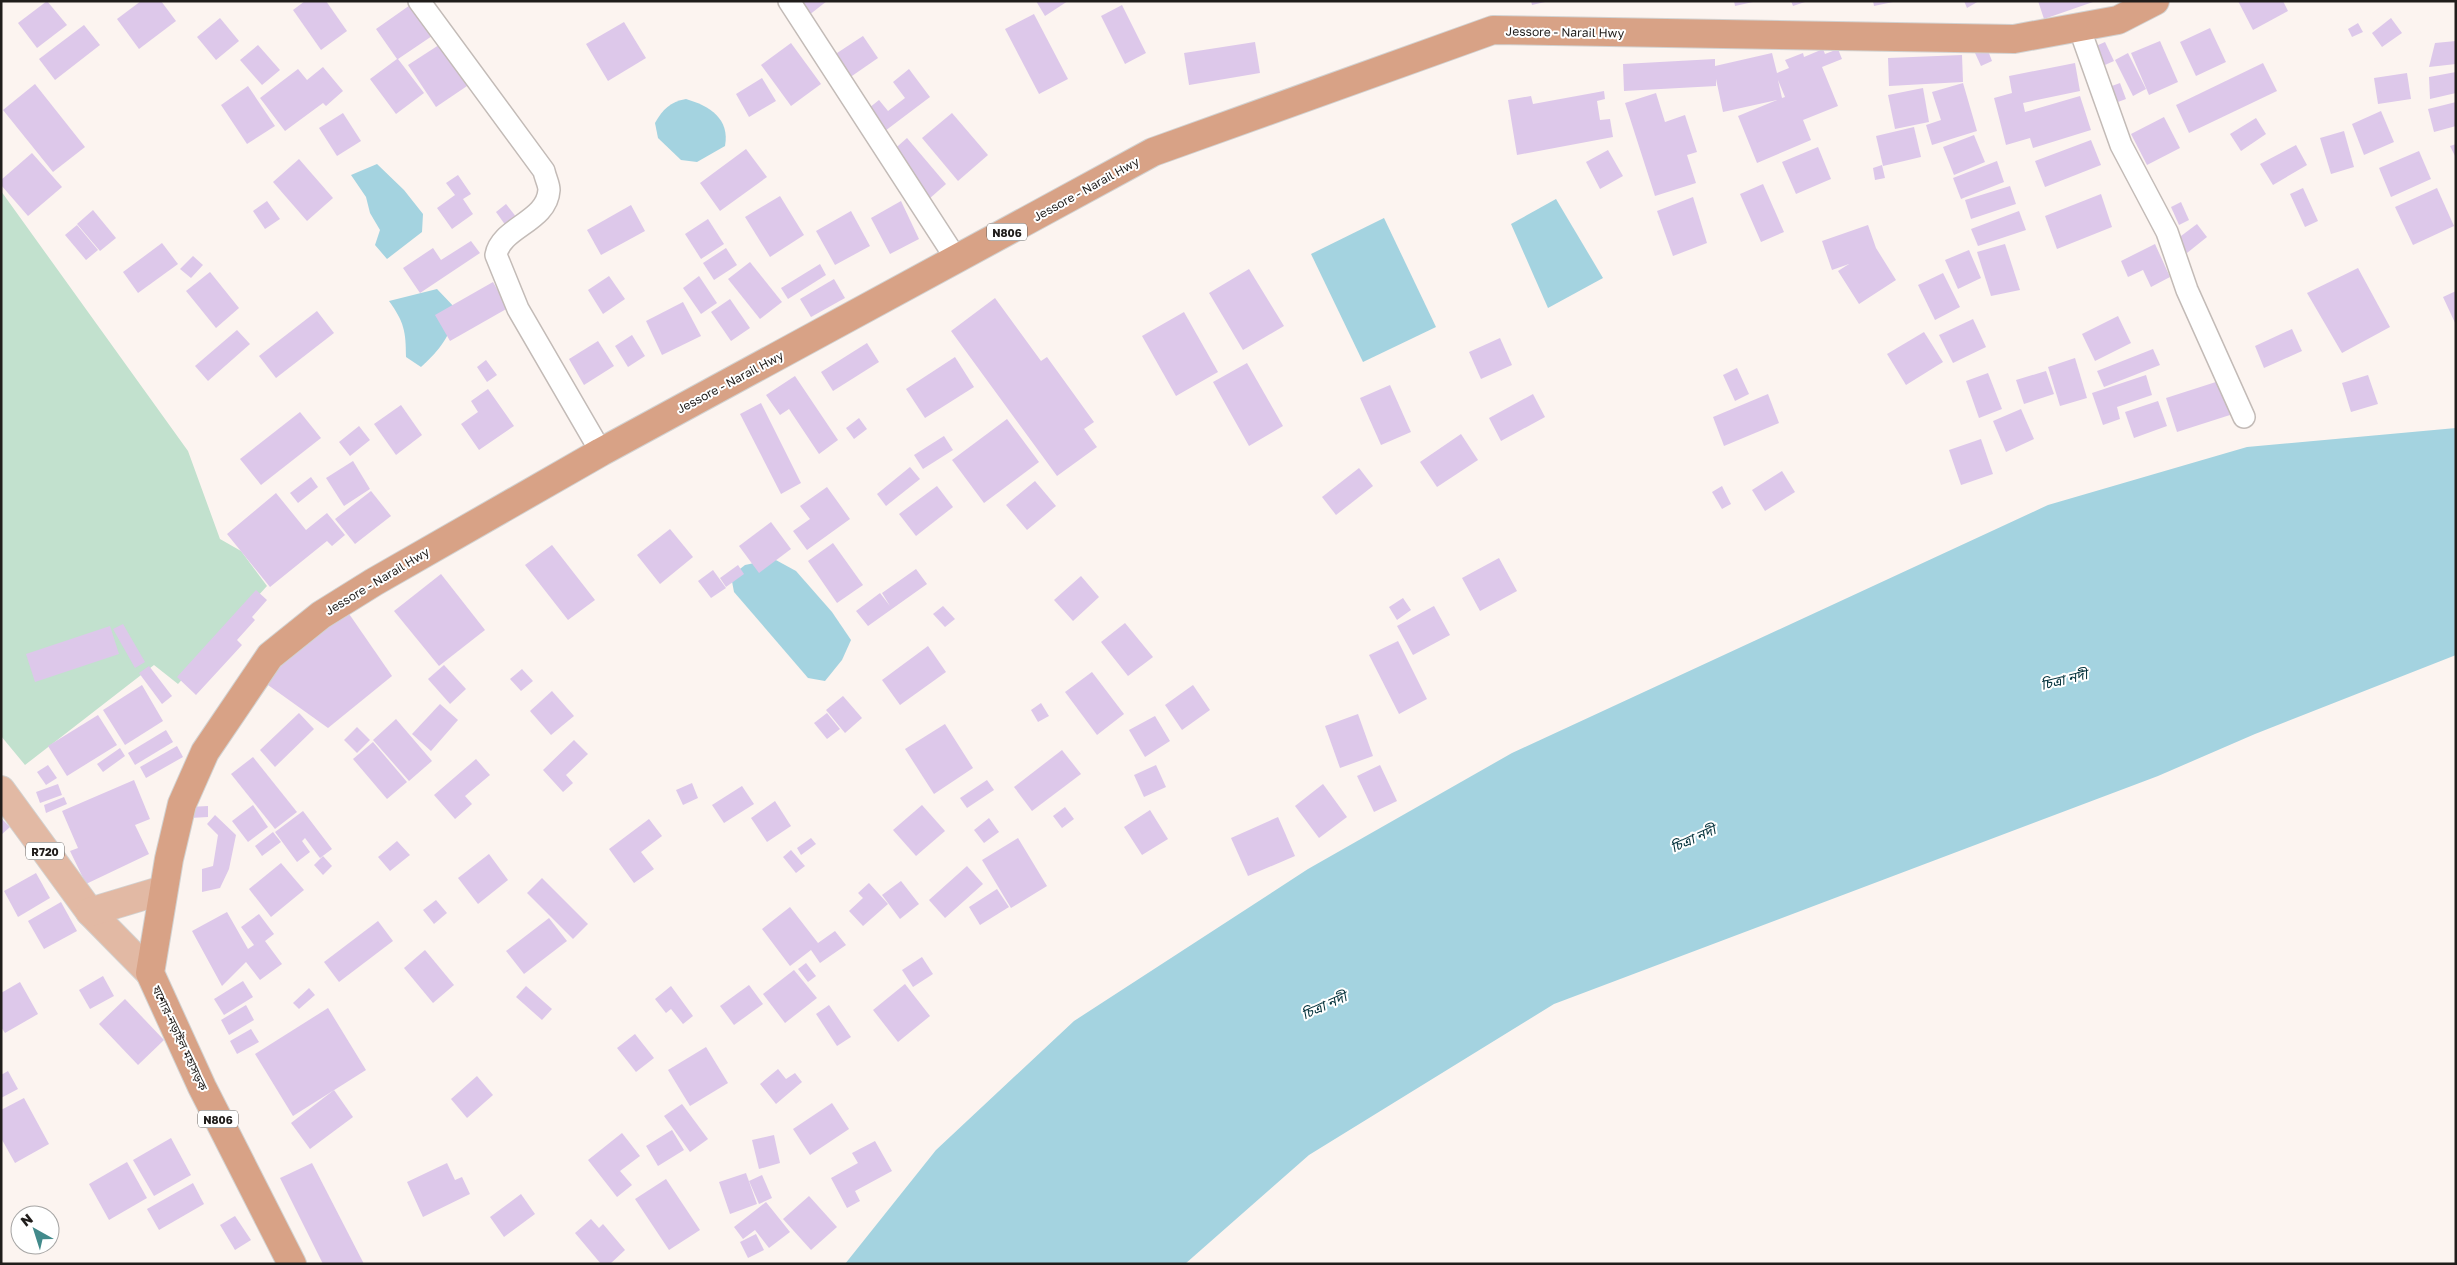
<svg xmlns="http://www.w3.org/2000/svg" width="2457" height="1265" viewBox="0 0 2457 1265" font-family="'Golos Text','Noto Sans Bengali',sans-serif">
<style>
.green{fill:#c2e1ce}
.water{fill:#a4d3e0}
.building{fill:#ddc8ea;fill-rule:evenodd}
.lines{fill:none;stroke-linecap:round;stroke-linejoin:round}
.minor-casing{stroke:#c3bbb7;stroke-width:24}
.primary-casing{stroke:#d2d2d1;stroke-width:30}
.trunk-casing{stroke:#d2d2d1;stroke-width:30}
.minor{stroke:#fff;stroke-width:21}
.primary{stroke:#e2b9a4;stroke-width:28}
.trunk{stroke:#d8a286;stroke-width:28}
.labels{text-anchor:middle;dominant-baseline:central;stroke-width:4;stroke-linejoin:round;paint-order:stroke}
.shield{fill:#fff;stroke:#63615f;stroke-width:1}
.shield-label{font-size:11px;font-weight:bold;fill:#201d1b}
.street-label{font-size:12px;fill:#201d1b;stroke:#fff}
.water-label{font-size:14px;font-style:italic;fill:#03313b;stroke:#fff}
</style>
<rect width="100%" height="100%" fill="#fcf4f0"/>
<!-- green -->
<polygon class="green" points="1,191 188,451 220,539 241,551 267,586 178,684 154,665 25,765 1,736"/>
<!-- water -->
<g class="water">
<path d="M 686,99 C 710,106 730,119 725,146 L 697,162 L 681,160 L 658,138 L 655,123 C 663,109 670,102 686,99 Z"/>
<polygon points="377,164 404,190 423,214 422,232 387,259 375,245 380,230 370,213 366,197 351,175"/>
<polygon points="1556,199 1603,278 1548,308 1511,224"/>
<polygon points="1384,218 1436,327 1363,362 1311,254"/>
<path d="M 437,289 L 457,310 C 450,336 441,349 421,367 L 406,357 C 406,331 404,322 389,301 Z"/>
<polygon points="2456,428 2456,655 2255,734 2158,776 1554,1004 1309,1155 1185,1264 845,1264 936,1150 1074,1021 1308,869 1512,753 2048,505 2247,447"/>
<polygon points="774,559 796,571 832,612 851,640 842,660 825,681 808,678 734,592 731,576 745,565"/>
</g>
<!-- building -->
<g class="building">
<polygon points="47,1 67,25 37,48 18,23"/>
<polygon points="141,1 161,1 176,21 139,49 117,19"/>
<polygon points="305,1 326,1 347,31 321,50 293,10"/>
<polygon points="790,1 827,1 804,19"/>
<polygon points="1036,1 1068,1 1045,16"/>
<polygon points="1531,1 1545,1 1545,2 1532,5"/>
<polygon points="1734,1 1753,1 1753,2 1735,6"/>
<polygon points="1791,1 1805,1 1805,2 1793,6"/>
<polygon points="1873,1 1892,1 1893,2 1874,6"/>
<polygon points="1964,1 1979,1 1967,8"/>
<polygon points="2038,1 2093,1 2093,2 2044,19"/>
<polygon points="2238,1 2283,1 2288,11 2253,30"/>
<polygon points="413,3 435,34 398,59 424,93 396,114 370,79 397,59 376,29"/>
<polygon points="1122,5 1146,53 1125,64 1101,16"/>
<polygon points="1034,14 1068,79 1039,94 1005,29"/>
<polygon points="220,18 239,41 216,60 197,37"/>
<polygon points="2391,18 2402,33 2382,47 2372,33"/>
<polygon points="624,22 646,58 608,81 586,44"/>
<polygon points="2358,23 2363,32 2352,37 2348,29"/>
<polygon points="84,25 100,45 55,80 39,59"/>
<polygon points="2210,28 2226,62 2196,76 2180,42"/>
<polygon points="863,36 878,58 849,78 834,55"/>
<polygon points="2160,41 2178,82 2149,95 2131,53"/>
<polygon points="2456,41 2456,64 2429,67 2435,43"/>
<polygon points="1255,42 1260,73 1189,85 1184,53"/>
<polygon points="2105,42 2114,61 2089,72 2080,53"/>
<polygon points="442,43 470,84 436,107 408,65"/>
<polygon points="791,43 821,84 791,106 761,65"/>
<polygon points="258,45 280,70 262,85 240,60"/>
<polygon points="1987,48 1992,61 1981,66 1975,53"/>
<path d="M 1823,49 L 1825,54 L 1838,49 L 1842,59 L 1822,67 L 1838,106 L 1803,120 L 1811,140 L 1757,163 L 1738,116 L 1777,100 L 1723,112 L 1716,79 L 1716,86 L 1624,91 L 1623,64 L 1715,59 L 1715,66 L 1772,53 L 1777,73 L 1789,68 L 1785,60 L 1803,53 L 1804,57 ZM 1778,80 L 1785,97 L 1782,98 Z"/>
<polygon points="2128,53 2146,89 2133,96 2115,60"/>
<polygon points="1962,55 1963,82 1889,86 1888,58"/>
<polygon points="2075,63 2080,91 2023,103 2025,112 2080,96 2091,130 2033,148 2030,138 2006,145 1994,98 2012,93 2009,76"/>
<polygon points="2263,63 2277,91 2189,133 2176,105"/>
<polygon points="323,67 343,91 326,106 323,103 285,131 260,98 298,69 307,80"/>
<polygon points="909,69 930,97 881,134 864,112 879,100 888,111 905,98 893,82"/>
<polygon points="2456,72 2456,93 2430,99 2429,77"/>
<polygon points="2407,73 2411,99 2378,104 2374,78"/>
<polygon points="762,78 776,101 749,117 736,94"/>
<polygon points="1963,83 1977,131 1932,145 1926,125 1941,120 1932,92"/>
<polygon points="2120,83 2126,99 2107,106 2101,90"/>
<polygon points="35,84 85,147 53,172 3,110"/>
<polygon points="248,86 275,126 247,144 221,105"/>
<polygon points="1923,88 1929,122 1895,129 1888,95"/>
<polygon points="1604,91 1605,99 1597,101 1600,120 1610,119 1613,137 1517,155 1508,100 1531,96 1533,104"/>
<polygon points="1656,93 1665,122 1685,115 1697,152 1687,155 1696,183 1655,196 1625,103"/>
<polygon points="2456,102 2456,126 2434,132 2428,109"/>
<polygon points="2381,111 2394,142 2364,155 2352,124"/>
<polygon points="343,113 361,141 337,156 319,128"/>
<polygon points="952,113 988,155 958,181 922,138"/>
<polygon points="2164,117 2180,148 2147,165 2131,134"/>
<polygon points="2256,118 2266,134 2241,151 2230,134"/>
<polygon points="1914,127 1921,157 1883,166 1876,136"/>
<polygon points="2344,131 2354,167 2331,174 2320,138"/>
<polygon points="1974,135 1985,162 1954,175 1943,147"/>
<polygon points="907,138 946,184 929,199 890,153"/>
<polygon points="2091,140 2101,165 2045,187 2035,161"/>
<polygon points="2456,144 2456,158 2450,146"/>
<polygon points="2296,145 2307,165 2273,185 2260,164"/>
<polygon points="1818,147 1831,179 1796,194 1782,162"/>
<polygon points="746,149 767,177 720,211 700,183"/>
<polygon points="1608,150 1623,176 1600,189 1586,162"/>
<polygon points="2419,151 2431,179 2391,197 2379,168"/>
<polygon points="32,153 62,187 28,216 1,185 1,180"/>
<polygon points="299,159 333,198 307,221 273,182"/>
<polygon points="1997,161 2004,182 1961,199 1953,178"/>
<polygon points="1882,165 1885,178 1875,180 1873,168"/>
<polygon points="458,175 471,194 463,199 473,214 452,229 437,208 455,195 446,183"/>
<polygon points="1763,184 1784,232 1761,242 1740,194"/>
<polygon points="2010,186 2016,204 1971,219 1965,200"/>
<polygon points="2303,188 2318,221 2305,227 2290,194"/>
<polygon points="2437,188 2454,226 2413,245 2395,207"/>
<polygon points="2101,194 2112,227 2057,249 2045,216"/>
<polygon points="780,196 804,235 770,257 745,217"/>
<polygon points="1693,197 1707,243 1673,256 1657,211"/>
<polygon points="267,201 280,219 265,229 253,211"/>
<polygon points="901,201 919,239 890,254 871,218"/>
<polygon points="2181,202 2189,220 2179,225 2171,207"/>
<polygon points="506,204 517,218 506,226 496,212"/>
<polygon points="631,205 645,231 601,255 587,230"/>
<polygon points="93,210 116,238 100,251 77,224"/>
<polygon points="851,211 870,246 835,265 816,231"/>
<polygon points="2019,211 2026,230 1978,246 1971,229"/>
<polygon points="708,219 724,244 701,259 685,234"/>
<polygon points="2197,224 2207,237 2187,253 2177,239"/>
<polygon points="77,225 98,250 86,260 65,235"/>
<polygon points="1868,225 1876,248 1896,280 1859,304 1838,271 1849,264 1832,270 1822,241"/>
<polygon points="471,241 480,253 420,293 403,268 433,248 441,260"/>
<polygon points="162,243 178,264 138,293 123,272"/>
<polygon points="2005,244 2020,290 1991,296 1977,252"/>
<polygon points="2155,244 2170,277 2151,287 2143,270 2128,277 2121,261"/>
<polygon points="726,248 737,265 714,280 703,263"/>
<polygon points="1969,250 1981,278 1958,289 1945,260"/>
<polygon points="193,256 203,265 191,278 180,269"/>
<polygon points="750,262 782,302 760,319 728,279"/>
<polygon points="820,264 826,275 788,299 781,288"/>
<polygon points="2358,268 2390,327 2342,353 2307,293"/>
<polygon points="1249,269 1284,326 1243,350 1209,293"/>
<polygon points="210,272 239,308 216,328 186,291"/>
<polygon points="1943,273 1960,307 1935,320 1918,285"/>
<polygon points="609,276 625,299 603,314 588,290"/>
<polygon points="699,276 717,303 701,314 683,288"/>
<polygon points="834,279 845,298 811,317 800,299"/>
<polygon points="493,282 508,308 450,341 435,315"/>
<polygon points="2456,291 2456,325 2443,297"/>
<polygon points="995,298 1041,361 1047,357 1094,422 1084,429 1097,447 1057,476 951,331"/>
<polygon points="730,299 750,328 731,341 711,312"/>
<polygon points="683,302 701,336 662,355 646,321"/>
<polygon points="317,311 334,333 276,378 259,356"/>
<polygon points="1184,312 1218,372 1176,396 1142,336"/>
<polygon points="2118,316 2131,343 2095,361 2082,334"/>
<polygon points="1973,319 1986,347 1953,363 1939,335"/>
<polygon points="2292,329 2302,351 2264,368 2255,346"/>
<polygon points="237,330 250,344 208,381 195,366"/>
<polygon points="1924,332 1943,362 1906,385 1887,354"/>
<polygon points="632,335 645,356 628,367 615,346"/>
<polygon points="1500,338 1512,365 1481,379 1469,352"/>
<polygon points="598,341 614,366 584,385 569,359"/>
<polygon points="867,343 879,362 833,391 821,372"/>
<polygon points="2153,349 2160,365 2104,387 2097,371"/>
<polygon points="955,357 974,387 925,418 906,389"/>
<polygon points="2075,358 2087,398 2060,406 2048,367"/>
<polygon points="486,360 497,375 487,382 477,367"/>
<polygon points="1247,363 1283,426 1249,446 1213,382"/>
<polygon points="1737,368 1749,394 1735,401 1723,375"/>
<polygon points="2046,371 2054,394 2024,404 2016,380"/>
<polygon points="1988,373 2002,409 1979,418 1966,381"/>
<polygon points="2146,375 2152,395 2117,407 2120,419 2103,425 2092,393"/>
<polygon points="2368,375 2378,404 2351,412 2342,383"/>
<polygon points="795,376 838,440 819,454 789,409 780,415 766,395"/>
<polygon points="2219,381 2230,415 2177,432 2166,398"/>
<polygon points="1390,385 1411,432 1381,445 1360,398"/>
<polygon points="488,389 514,426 479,450 461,424 478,412 471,401"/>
<polygon points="1533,394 1545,417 1501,441 1489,418"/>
<polygon points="1768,394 1779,423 1724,446 1713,417"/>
<polygon points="2158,401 2167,426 2134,438 2125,412"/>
<polygon points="761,403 801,483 781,494 740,414"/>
<polygon points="401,405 422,435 396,455 374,424"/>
<polygon points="2021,409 2034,439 2006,452 1993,421"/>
<polygon points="300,412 321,438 261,485 240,459"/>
<polygon points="859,418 867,429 854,439 846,428"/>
<polygon points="1007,419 1039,462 984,503 952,460"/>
<polygon points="359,426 370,440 350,456 339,442"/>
<polygon points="1461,434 1478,460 1437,487 1420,462"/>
<polygon points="944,436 953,450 923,469 914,455"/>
<polygon points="1981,439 1993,474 1961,485 1949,450"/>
<polygon points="353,461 370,489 344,506 326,478"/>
<polygon points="910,467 920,479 886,506 877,494"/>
<polygon points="1359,468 1373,486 1336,515 1322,497"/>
<polygon points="1782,471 1795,492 1765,511 1752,490"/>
<polygon points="311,477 318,487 298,503 290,493"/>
<polygon points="1035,481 1056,506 1027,530 1006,505"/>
<polygon points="937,486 953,507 916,536 899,514"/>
<polygon points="1722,486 1731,504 1722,509 1712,492"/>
<polygon points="827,487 850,519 807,550 793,531 810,519 800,506"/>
<polygon points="371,491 391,516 355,544 335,519"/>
<polygon points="276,493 306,530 327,513 345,535 332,546 327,541 270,587 227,534"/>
<polygon points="771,522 791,549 759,573 739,546"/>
<polygon points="670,529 693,557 660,584 637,555"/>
<polygon points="833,543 863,585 837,603 808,561"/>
<polygon points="552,545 595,600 568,620 525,565"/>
<polygon points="1499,558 1517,591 1480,611 1462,578"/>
<polygon points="738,565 744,574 726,587 720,578"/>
<polygon points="916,569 927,584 868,626 856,611 880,593 890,606 882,593"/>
<polygon points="713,570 726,588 711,598 698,581"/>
<polygon points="441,574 485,630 439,666 394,611"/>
<polygon points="1081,576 1099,597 1073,621 1054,600"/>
<polygon points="256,590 267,600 252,617 255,620 237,640 242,645 196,695 177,677"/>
<polygon points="1403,598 1411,610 1397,620 1389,607"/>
<polygon points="943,606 955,619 945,627 933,614"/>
<polygon points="1434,606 1450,635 1413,655 1397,626"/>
<polygon points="345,608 392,676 328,728 268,685 286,653"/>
<polygon points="1125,623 1153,657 1128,676 1101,642"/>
<polygon points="123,624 145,662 135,668 113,629"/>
<polygon points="110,626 119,654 35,682 26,654"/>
<polygon points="1398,641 1427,699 1399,714 1369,655"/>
<polygon points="928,646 946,672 900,705 882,680"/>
<polygon points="444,665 466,689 450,704 428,679"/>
<polygon points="149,666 172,696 162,704 139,673"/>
<polygon points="522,669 533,681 521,691 510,679"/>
<polygon points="1092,672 1124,714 1097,735 1065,692"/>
<polygon points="142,685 163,721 125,745 103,710"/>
<polygon points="1193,685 1210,710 1182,730 1165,705"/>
<polygon points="552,691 574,716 551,735 530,711"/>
<polygon points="843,696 862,718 845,733 826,710"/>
<polygon points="1041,703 1049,716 1038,722 1031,710"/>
<polygon points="440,704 458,720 431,751 412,734"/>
<polygon points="299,713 314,729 275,767 260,750"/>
<polygon points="827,713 840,729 827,739 814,723"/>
<polygon points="1358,714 1373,756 1340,768 1325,726"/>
<polygon points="98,715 117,745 67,776 48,746"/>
<polygon points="1155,716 1170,741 1145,757 1129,730"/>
<polygon points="396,719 432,761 409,781 373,740"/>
<polygon points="945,724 973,768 934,794 905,749"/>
<polygon points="357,727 370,740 357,753 344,740"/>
<polygon points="166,730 173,742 135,765 128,753"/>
<polygon points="574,740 588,754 566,775 573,783 563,792 543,770"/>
<polygon points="373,742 407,782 387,799 353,759"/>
<polygon points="177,746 183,757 146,778 140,767"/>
<polygon points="120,748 125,756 103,772 97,764"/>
<polygon points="1062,750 1081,774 1032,811 1014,787"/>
<polygon points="253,757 297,812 275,829 231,774"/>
<polygon points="476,759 490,775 465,796 472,804 455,819 434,795"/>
<polygon points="48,765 57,778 46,785 37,772"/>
<polygon points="1156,765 1166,787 1144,797 1134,775"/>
<polygon points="1380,765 1397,801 1374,812 1357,776"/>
<polygon points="134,780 150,819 135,825 149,854 86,884 70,851 78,848 62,811"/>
<polygon points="987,780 994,790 967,808 960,798"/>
<polygon points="692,783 698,798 683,805 676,790"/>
<polygon points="58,784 62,795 40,803 36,792"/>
<polygon points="1323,784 1347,817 1319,838 1295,806"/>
<polygon points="742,786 754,804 724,823 712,805"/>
<polygon points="64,797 67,804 46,813 44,805"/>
<polygon points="775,801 791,826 767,842 751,818"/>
<polygon points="253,805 268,827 248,842 232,821"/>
<polygon points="922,805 945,831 916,856 893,830"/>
<polygon points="208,806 208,817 190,818 189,807"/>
<polygon points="1065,807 1074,819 1062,828 1053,816"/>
<polygon points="1150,810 1168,839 1142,855 1124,827"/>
<polygon points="303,811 332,849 320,858 305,838 302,841 310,852 297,862 275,832"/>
<polygon points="215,815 236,835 229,869 220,888 202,892 202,869 213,866 218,835 207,824"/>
<polygon points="1278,817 1295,856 1248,876 1231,838"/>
<polygon points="1,818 10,827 1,835"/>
<polygon points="989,818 999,832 984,843 974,830"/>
<polygon points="649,819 662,836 641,852 654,869 634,883 609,849"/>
<polygon points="273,832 281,842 262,856 255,846"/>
<polygon points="811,838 816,844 801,855 797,848"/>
<polygon points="1018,838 1047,886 1011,908 982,860"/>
<polygon points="397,841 410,855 390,871 378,857"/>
<polygon points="791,850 805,866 796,873 783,857"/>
<polygon points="489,854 508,880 478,904 458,878"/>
<polygon points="323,856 332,866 323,875 314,865"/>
<polygon points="281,863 304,890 271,917 249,889"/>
<polygon points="967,866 983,884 945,918 929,900"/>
<polygon points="36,873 50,898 18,917 4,891"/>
<polygon points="542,878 588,924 573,939 527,893"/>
<polygon points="901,881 919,904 900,919 882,895"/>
<polygon points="869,883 888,904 863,926 849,911 863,898 858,893"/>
<polygon points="997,889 1009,907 980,925 969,907"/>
<polygon points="436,900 447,913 434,924 423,910"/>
<polygon points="61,902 77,931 44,949 28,921"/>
<polygon points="790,907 818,943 835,931 846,945 820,963 811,950 790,966 762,929"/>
<polygon points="227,912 248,949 254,945 241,927 259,914 274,934 265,941 282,964 260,980 246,962 222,986 192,931"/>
<polygon points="549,918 567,941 524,974 506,951"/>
<polygon points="378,921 393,941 339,982 324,962"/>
<polygon points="425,950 454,985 433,1003 404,968"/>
<polygon points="922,957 933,974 913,987 902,970"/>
<polygon points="806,963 816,976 808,982 798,969"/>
<polygon points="794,970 817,998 785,1023 763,994"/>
<polygon points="103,976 114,996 90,1009 79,990"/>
<polygon points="243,981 253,997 224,1015 214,999"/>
<polygon points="20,982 38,1014 5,1033 1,1027 1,993"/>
<polygon points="905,984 930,1016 898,1042 873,1010"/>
<polygon points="749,985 763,1004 734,1025 720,1006"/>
<polygon points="526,986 552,1009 542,1020 516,997"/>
<polygon points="671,986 693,1016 683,1024 671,1009 666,1013 655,999"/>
<polygon points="309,988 315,995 299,1009 293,1003"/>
<polygon points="125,999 164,1040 138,1065 99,1024"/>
<polygon points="246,1005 254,1020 229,1035 221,1020"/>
<polygon points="829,1005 851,1037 837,1046 816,1014"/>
<polygon points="328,1008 366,1070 293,1116 255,1054"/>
<polygon points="251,1029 259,1042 237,1054 230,1041"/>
<polygon points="635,1034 654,1058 636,1072 617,1048"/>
<polygon points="706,1047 728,1083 690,1106 668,1070"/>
<polygon points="778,1069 786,1079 795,1073 802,1082 776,1104 760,1084"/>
<polygon points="8,1071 18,1089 1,1098 1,1075"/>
<polygon points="477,1076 493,1095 467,1118 451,1099"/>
<polygon points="334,1090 353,1117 310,1149 291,1123"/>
<polygon points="24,1098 49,1144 15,1163 1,1138 1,1110"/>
<polygon points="832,1103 849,1129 810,1155 793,1129"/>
<polygon points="682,1104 708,1139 690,1152 664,1116"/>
<polygon points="672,1130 684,1150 658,1166 646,1146"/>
<polygon points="622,1133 640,1156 620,1171 632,1185 617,1197 588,1160"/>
<polygon points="774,1135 780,1163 759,1169 752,1140"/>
<polygon points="171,1138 191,1175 154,1196 133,1160"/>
<polygon points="875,1141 892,1171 855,1191 860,1201 847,1208 831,1178 858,1163 852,1153"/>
<polygon points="127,1162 147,1198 109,1220 89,1184"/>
<polygon points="312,1163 364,1264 323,1264 280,1178"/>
<polygon points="447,1163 455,1180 462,1177 470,1194 423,1217 407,1182"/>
<polygon points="746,1173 757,1204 730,1214 719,1182"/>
<polygon points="762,1175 772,1198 759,1204 749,1181"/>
<polygon points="666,1179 700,1230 669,1250 635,1199"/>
<polygon points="193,1183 204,1204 159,1230 147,1209"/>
<polygon points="521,1194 535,1214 504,1237 490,1217"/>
<polygon points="809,1196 837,1227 811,1250 783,1219"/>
<polygon points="766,1202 790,1232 769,1248 755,1230 743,1239 734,1227"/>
<polygon points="235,1216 251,1240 235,1250 220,1225"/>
<polygon points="591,1219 599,1228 603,1224 625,1250 610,1264 601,1264 575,1233"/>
<polygon points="756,1234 764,1250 748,1258 740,1242"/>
</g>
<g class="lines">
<defs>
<g id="minor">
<path d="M 419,1 L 544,171 C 545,177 549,184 549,190 C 547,222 501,227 496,255 L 518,309 L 601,452"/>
<polyline points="789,1 957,260"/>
<polyline points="2079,27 2121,145 2167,232 2187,290 2244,417"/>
</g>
<g id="primary">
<polyline points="1,790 90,912 150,973"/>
<polyline points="90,912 163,890"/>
</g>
<polyline id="trunk" points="292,1264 202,1087 150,973 169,859 182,804 205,752 270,656 321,615 374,582 601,452 1153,152 1493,30 2014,39 2118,20 2155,1"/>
</defs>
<!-- minor casing -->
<use href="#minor" class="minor-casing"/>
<!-- primary casing -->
<use href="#primary" class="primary-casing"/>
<!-- trunk casing -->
<use href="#trunk" class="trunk-casing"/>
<!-- minor -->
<use href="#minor" class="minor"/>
<!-- primary -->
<use href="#primary" class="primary"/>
<!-- trunk -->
<use href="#trunk" class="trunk"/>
</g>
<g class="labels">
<!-- shield labels -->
<g class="shield">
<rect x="987" y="223.5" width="40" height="17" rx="4"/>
<rect x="26" y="842.5" width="38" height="17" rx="4"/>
<rect x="198" y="1110.5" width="40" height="17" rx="4"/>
</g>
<g class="shield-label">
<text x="1007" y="232">N806</text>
<text x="45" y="851">R720</text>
<text x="218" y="1119">N806</text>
</g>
<!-- street labels -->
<g class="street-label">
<text transform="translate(1565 32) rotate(1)">Jessore - Narail Hwy</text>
<text transform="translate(1086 189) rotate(-29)">Jessore - Narail Hwy</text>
<text transform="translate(730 382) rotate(-28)">Jessore - Narail Hwy</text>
<text transform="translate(377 581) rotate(-31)">Jessore - Narail Hwy</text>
<text transform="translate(180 1038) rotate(65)">যশোর-নড়াইল মহাসড়ক</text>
</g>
<!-- water labels -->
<g class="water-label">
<text transform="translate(2064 679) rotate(-14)">চিত্রা নদী</text>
<text transform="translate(1693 838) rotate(-24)">চিত্রা নদী</text>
<text transform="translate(1324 1005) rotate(-24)">চিত্রা নদী</text>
</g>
</g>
<!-- border -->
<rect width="2457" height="1265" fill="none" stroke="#201d1b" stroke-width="5"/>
<!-- north arrow -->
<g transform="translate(35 1230) rotate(321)"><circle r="24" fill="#ffffff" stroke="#a6a5a4"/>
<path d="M0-4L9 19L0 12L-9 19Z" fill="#428a8b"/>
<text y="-8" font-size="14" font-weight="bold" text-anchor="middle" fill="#201d1b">N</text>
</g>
</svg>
